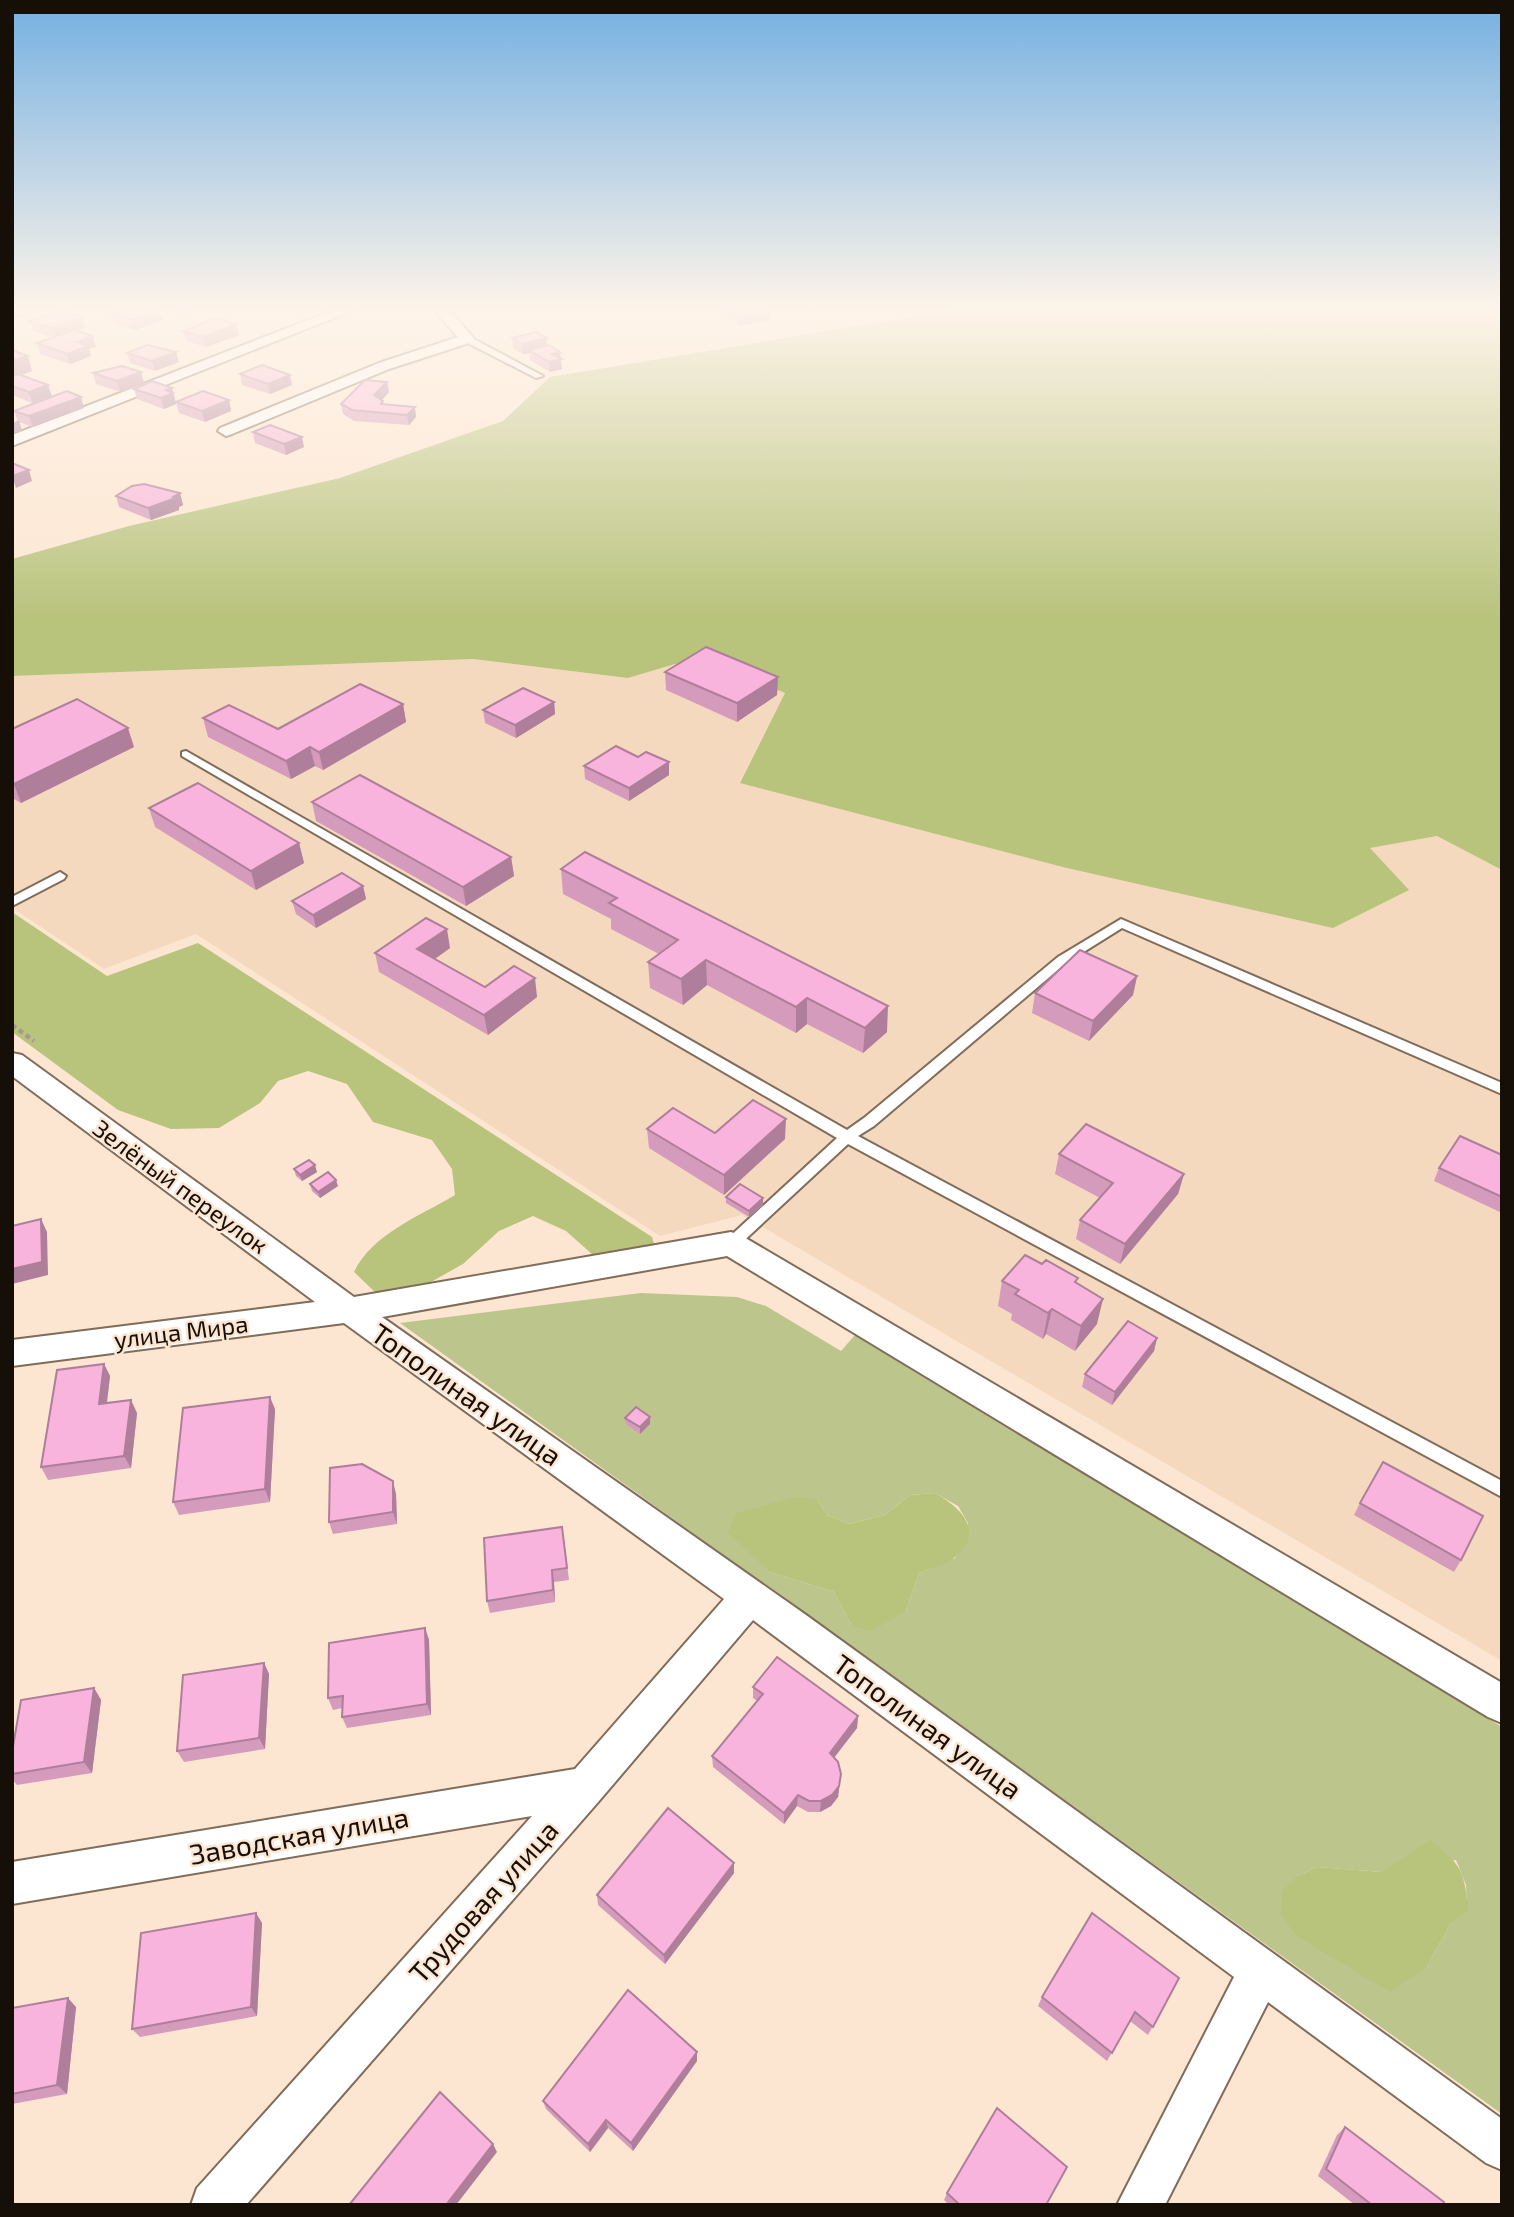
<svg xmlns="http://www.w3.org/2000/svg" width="1514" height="2217" viewBox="0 0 1514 2217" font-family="'Exo 2',sans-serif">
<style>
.built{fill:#f5d9bf}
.green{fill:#bcc58b;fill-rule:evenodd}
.forest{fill:#b8c37c}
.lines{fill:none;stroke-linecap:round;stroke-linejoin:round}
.lane-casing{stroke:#806c5a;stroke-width:4}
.street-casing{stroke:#806c5a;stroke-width:4}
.secondary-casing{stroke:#806c5a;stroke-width:4}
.path{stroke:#aa9989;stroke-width:4.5;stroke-dasharray:5 3.5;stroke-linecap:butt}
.lane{fill:#fff;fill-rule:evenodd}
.street{fill:#fff;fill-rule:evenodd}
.secondary{fill:#fff;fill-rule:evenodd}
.wall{fill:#d59bbd}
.shaded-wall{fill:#ae7e9a}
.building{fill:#f8b4dc;stroke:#ae7e9a;stroke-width:2}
.labels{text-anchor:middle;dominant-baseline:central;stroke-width:5;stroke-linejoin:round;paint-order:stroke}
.street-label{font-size:24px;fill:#160f08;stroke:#fde6d1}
.near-street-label{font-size:28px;fill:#160f08;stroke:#fde6d1}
</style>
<rect width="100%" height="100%" fill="#fde6d1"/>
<!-- built -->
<polygon class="built" points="473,659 628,678 675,664 709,662 785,693 740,782 1369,848 1437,836 1502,870 1502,1661 742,1215 660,1236 196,934 104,969 12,908 12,676"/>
<!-- green -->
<path class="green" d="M 641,1293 L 737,1297 L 766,1306 L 841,1351 L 855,1335 L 1502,1727 L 1502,2114 L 400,1323 ZM 935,1493 L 958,1506 L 968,1523 L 955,1558 L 919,1573 L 906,1610 L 852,1626 L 834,1592 L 770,1572 L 817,1500 L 827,1515 L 849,1524 L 885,1515 L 910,1495 ZM 1456,1860 L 1466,1885 L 1467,1911 L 1450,1924 L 1427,1967 L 1297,1876 L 1317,1867 L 1382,1872 Z"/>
<!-- forest -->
<g class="forest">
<polygon points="968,308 1502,308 1502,870 1437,836 1370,848 1409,890 1333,928 1067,868 740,783 785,693 709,662 675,664 628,678 473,659 12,676 12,559 129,526 340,478 503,421 550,377"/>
<path d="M 12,912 L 107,976 L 198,943 L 652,1237 L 655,1247 L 637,1254 L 593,1255 L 566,1231 L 533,1216 L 499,1231 L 463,1264 L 431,1282 L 376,1293 L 354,1272 C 372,1234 420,1216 455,1195 L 452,1169 L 432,1140 L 373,1122 L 347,1084 L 308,1071 L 278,1081 L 260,1103 L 219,1128 L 171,1129 L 118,1110 L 12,1032 Z"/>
<path d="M 935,1493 C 960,1507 986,1531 955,1557 C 947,1565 930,1568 919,1573 L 906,1610 L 872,1631 L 852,1626 L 834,1592 L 770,1572 L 728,1533 L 736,1513 L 797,1497 L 817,1500 L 827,1515 L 849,1524 L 885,1515 L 910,1495 Z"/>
<path d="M 1430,1840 C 1461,1864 1465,1871 1468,1911 L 1450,1924 L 1427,1967 L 1390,1992 L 1297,1936 L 1281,1915 L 1282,1891 L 1297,1876 L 1317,1867 L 1382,1872 Z"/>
</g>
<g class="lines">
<defs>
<g id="lane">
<polygon points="464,337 470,337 543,376 536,378 464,341"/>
<polygon points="186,751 847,1130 864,1118 1058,957 1121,919 1502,1083 1502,1094 1122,928 1066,963 874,1126 858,1136 1502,1481 1502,1497 848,1144 736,1248 726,1248 723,1244 726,1240 837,1138 182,756 182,752"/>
<polygon points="60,872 66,876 64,879 12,906 12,897"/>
</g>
<g id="street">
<polygon points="339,308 359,308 12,446 12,435"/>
<polygon points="432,308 447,308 472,336 474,339 472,342 389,369 232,434 226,436 218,431 220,428 379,363 458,337"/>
<polygon points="12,1053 22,1055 354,1297 731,1232 742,1236 1502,1683 1502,1723 1488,1717 727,1256 382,1317 806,1615 1502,2119 1502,2170 1486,2163 1268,2002 1165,2205 1117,2205 1234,1977 753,1620 599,1801 246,2205 191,2205 197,2188 532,1816 12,1904 12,1862 575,1769 724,1599 344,1323 12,1366 12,1340 315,1302 12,1076"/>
</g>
<polygon id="secondary" points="12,308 31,308 28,312 12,317"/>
</defs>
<!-- lane casing -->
<use href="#lane" class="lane-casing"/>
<!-- street casing -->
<use href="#street" class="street-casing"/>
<!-- secondary casing -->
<use href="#secondary" class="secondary-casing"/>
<!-- path -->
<polyline class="path" points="12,1025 34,1041"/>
<!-- lane -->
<use href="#lane" class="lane"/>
<!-- street -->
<use href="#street" class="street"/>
<!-- secondary -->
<use href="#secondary" class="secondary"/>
</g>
<!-- wall -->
<g class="wall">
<polygon points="173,308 199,308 185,314 174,311"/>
<polygon points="722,308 765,308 769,310 769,320 739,326 722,313"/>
<polygon points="161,310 163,320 134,330 115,324 113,314"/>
<polygon points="30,321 85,327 75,331 96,347 89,349 91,356 70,364 40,354 37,343 54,337 33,331"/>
<polygon points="236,324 239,335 206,347 186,341 183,331"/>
<polygon points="512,338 547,345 560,352 562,369 550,372 530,360 530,353 523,354 513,348"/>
<polygon points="12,350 32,371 22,375 52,396 32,403 12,395"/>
<polygon points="127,353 179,362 155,371 130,363"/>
<polygon points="141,372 144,383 120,392 96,384 93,373"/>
<polygon points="240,374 290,375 292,385 270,394 242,385"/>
<polygon points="387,382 389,392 382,400 383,404 416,417 409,425 354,421 343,414 341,404"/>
<polygon points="172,388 176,404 164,409 137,399 134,389"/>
<polygon points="229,400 231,411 205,422 179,413 176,402"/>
<polygon points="84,408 33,427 19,422 22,431 14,411"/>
<polygon points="253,432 304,447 286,455 255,443"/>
<polygon points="180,493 183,505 179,507 179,510 151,520 119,507 116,496"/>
<polygon points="665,672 778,677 777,695 737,722 666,690"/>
<polygon points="554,702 555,714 516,738 485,723 483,710"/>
<polygon points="403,704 406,722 323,770 315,766 291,779 208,737 203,718 278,729"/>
<polygon points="12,729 134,747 21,803 12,798"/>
<polygon points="638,757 669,762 669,775 629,801 585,779 584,766"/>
<polygon points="312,802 511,857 514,876 466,906 316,821"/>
<polygon points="149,808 299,843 304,863 256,890 155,827"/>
<polygon points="561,869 887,1032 863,1053 807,1024 796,1033 707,985 683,1005 650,988 648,962 659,954 611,929 611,919 563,894"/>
<polygon points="363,886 366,899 316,928 296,914 292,901"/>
<polygon points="450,948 434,959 485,987 537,997 488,1035 379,972 375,953"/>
<polygon points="1137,976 1133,995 1089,1041 1032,1013 1035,993"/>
<polygon points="647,1129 715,1133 785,1139 724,1195 649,1148"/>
<polygon points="1059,1154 1184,1174 1178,1194 1120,1264 1076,1239 1080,1220 1100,1198 1055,1174"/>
<polygon points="1502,1155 1502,1213 1434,1181 1439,1168"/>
<polygon points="294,1169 317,1172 302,1181 296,1176"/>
<polygon points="310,1184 338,1186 320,1198 312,1191"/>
<polygon points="726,1197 763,1198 763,1205 749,1217 726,1203"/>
<polygon points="1002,1281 1077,1284 1097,1324 1075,1351 1046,1334 1043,1339 1011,1320 1012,1314 998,1306"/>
<polygon points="1157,1338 1154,1351 1112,1405 1082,1387 1085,1374"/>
<polygon points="104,1364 110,1376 107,1403 137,1413 131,1468 48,1480 41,1467"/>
<polygon points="275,1409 270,1502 179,1515 173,1502"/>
<polygon points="650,1417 650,1424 640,1434 626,1424 625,1418"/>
<polygon points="396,1494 397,1524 333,1534 329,1522"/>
<polygon points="1360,1503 1461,1560 1454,1572 1354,1515"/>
<polygon points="564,1539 569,1580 554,1582 555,1602 490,1613 487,1601"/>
<polygon points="425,1628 429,1640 431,1715 347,1728 342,1717 342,1708 333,1710 328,1698"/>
<polygon points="264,1663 269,1674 265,1749 184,1762 177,1751"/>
<polygon points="753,1687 858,1716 857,1728 834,1758 841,1774 838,1797 831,1806 820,1812 808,1812 797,1806 784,1824 713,1767 712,1756 757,1701 753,1698"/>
<polygon points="94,1688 101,1700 92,1773 17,1785 12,1779 12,1752"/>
<polygon points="734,1863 734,1873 665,1964 598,1905 597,1895"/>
<polygon points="262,1923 257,2016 140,2037 132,2029"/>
<polygon points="1179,1978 1148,2035 1130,2021 1107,2061 1038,2006 1042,1997"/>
<polygon points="76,2007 67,2094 12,2104 12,2008"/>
<polygon points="697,2061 633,2151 608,2128 590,2152 546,2109 543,2101"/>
<polygon points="1345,2127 1443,2205 1355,2205 1318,2176 1337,2135"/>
<polygon points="947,2193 1046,2205 949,2205 944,2200"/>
</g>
<!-- shaded-wall -->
<g class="shaded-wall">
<polygon points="185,308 199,308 185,314 183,309"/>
<polygon points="812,308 835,308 812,312"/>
<polygon points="161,310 163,320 134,330 132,320"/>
<polygon points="769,310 769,320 739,326 739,316"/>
<polygon points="82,317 85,327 55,338 52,328"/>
<polygon points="236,324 239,335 206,347 203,337"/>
<polygon points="93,336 96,347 89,349 91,356 70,364 67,354 78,342"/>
<polygon points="547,338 547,348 529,350 530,353 523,354 522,344"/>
<polygon points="176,352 179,362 155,371 152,361"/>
<polygon points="560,352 562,369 550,372 549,362 552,354"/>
<polygon points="28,356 32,371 12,378 12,361"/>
<polygon points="141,372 144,383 120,392 117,381"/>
<polygon points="290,375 292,385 270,394 268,384"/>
<polygon points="387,382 389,392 376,406 374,395"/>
<polygon points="48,385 52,396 32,403 29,392"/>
<polygon points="172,388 176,404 164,409 161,398 166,390"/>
<polygon points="81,397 84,408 33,427 29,416"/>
<polygon points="229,400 231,411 205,422 202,411"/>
<polygon points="415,407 416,417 409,425 407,415"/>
<polygon points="19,420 22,431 12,435 12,423"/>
<polygon points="302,437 304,447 286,455 284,444"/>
<polygon points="29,470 32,481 16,488 12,476"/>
<polygon points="180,493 183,505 179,507 179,510 151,520 148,508"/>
<polygon points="778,677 777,695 737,722 737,703"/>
<polygon points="554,702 555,714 516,738 515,725"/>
<polygon points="403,704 406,722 323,770 319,752"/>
<polygon points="128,728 134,747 21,803 14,784"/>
<polygon points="310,747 315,766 291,779 286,761"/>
<polygon points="669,762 669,775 629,801 629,788"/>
<polygon points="299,843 304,863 256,890 251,871"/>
<polygon points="511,857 514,876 466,906 463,887"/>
<polygon points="363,886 366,899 316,928 313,915"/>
<polygon points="447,929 450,948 421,969 417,949"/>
<polygon points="706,960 707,985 683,1005 681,979"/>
<polygon points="1137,976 1133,995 1089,1041 1093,1021"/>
<polygon points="535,978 537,997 488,1035 484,1015"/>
<polygon points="807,998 807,1024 796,1033 796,1007"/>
<polygon points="888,1006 887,1032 863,1053 865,1028"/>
<polygon points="786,1119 785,1139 724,1195 724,1175"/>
<polygon points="315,1165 317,1172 302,1181 300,1175"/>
<polygon points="1184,1174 1178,1194 1120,1264 1125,1244"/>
<polygon points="336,1180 338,1186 320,1198 318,1192"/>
<polygon points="763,1198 763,1205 749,1217 749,1211"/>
<polygon points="41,1219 47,1232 48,1275 12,1284 12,1269"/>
<polygon points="1103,1299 1097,1324 1075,1351 1081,1326"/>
<polygon points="1052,1309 1046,1334 1043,1339 1048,1313"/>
<polygon points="1157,1338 1154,1351 1112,1405 1115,1392"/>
<polygon points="104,1364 110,1376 105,1417 99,1404"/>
<polygon points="270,1397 275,1409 270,1502 265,1489"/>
<polygon points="131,1400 137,1413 131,1468 124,1456"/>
<polygon points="650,1417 650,1424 640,1434 640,1427"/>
<polygon points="393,1481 396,1494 397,1524 393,1512"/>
<polygon points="552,1570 554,1582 555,1602 553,1590"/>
<polygon points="425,1628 429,1640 431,1715 427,1704"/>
<polygon points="264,1663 269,1674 265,1749 259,1738"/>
<polygon points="94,1688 101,1700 92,1773 84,1762"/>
<polygon points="858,1716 857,1728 829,1764 830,1753"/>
<polygon points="841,1774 838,1797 831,1806 820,1812 821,1801"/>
<polygon points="798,1795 797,1806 784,1824 784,1813"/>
<polygon points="734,1863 734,1873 665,1964 664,1955"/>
<polygon points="256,1913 262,1923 257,2016 251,2007"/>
<polygon points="68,1998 76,2007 67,2094 57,2085"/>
<polygon points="697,2052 697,2061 633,2151 631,2143"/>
<polygon points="606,2120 608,2128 590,2152 588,2144"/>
<polygon points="493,2144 497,2152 456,2205 446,2205"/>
</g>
<!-- building -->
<g class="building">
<polygon points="129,308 155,308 161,310 132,320 113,314"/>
<polygon points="729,308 765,308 769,310 739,316"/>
<polygon points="61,310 82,317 52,328 30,321"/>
<polygon points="216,318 236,324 203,337 183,331"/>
<polygon points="74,330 93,336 78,342 88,346 67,354 37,343"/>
<polygon points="536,332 547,338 522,344 512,338"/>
<polygon points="147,345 176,352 152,361 127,353"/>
<polygon points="549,345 560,352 552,354 562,359 549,362 529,350"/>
<polygon points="12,350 28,356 12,361"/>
<polygon points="262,365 290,375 268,384 240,374"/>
<polygon points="122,366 141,372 117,381 93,373"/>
<polygon points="18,374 48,385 29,392 12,386 12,376"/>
<polygon points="365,380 387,382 374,395 383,401 381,404 415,407 407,415 352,410 341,404"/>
<polygon points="152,381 172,388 166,390 173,393 161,398 134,389"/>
<polygon points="67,391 81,397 29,416 14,411"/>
<polygon points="203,391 229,400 202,411 176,402"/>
<polygon points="270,425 302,437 284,444 253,432"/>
<polygon points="12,463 29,470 12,476"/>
<polygon points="144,484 180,493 173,497 176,498 148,508 116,496 132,486"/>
<polygon points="706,647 778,677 737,703 665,672"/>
<polygon points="360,684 403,704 319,752 310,747 286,761 203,718 229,705 278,729"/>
<polygon points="523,688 554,702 515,725 483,710"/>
<polygon points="77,699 128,728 14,784 12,783 12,729"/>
<polygon points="616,746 638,757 646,752 669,762 629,788 584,766"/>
<polygon points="360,775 511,857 463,887 312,802"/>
<polygon points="198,783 299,843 251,871 149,808"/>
<polygon points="585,852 888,1006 865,1028 807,998 796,1007 706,960 681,979 648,962 678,940 609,903 617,898 561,869"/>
<polygon points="342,873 363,886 313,915 292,901"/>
<polygon points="426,918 447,929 417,949 485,987 514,966 535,978 484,1015 375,953"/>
<polygon points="1080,950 1137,976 1093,1021 1035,993"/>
<polygon points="753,1100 786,1119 724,1175 647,1129 673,1108 715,1133"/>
<polygon points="1086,1124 1184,1174 1125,1244 1080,1220 1113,1183 1059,1154"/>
<polygon points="1460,1136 1502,1155 1502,1197 1439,1168"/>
<polygon points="309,1160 315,1165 300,1175 294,1169"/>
<polygon points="328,1172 336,1180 318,1192 310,1184"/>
<polygon points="740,1184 763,1198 749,1211 726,1197"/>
<polygon points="41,1219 42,1262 12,1269 12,1226"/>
<polygon points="1025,1255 1042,1264 1046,1260 1078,1278 1075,1282 1103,1299 1081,1326 1052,1309 1048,1313 1015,1294 1019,1290 1002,1281"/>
<polygon points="1128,1321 1157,1338 1115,1392 1085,1374"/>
<polygon points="104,1364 99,1404 131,1400 124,1456 41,1467 57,1370"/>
<polygon points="270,1397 265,1489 173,1502 183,1408"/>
<polygon points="636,1407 650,1417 640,1427 625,1418"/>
<polygon points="1383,1462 1483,1516 1461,1560 1360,1503"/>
<polygon points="362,1464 393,1481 393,1512 329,1522 330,1468"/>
<polygon points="562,1527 567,1568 552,1570 553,1590 487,1601 484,1538"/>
<polygon points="425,1628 427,1704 342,1717 343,1696 328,1698 329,1643"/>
<polygon points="777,1657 858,1716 830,1753 838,1762 841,1774 839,1786 832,1795 821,1801 809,1801 798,1795 784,1813 712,1756 763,1694 753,1687"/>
<polygon points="264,1663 259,1738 177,1751 183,1675"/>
<polygon points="94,1688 84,1762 12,1774 12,1752 21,1700"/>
<polygon points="668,1808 734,1863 664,1955 597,1895"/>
<polygon points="256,1913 251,2007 132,2029 141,1933"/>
<polygon points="1092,1913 1179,1978 1153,2027 1135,2012 1112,2053 1042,1997"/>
<polygon points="628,1990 697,2052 631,2143 606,2120 588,2144 543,2101"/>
<polygon points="68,1998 57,2085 12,2094 12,2008"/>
<polygon points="440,2092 493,2144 446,2205 349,2205"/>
<polygon points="997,2108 1067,2167 1046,2205 960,2205 947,2193"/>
<polygon points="1345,2127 1444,2202 1443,2205 1372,2205 1326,2169"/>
</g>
<!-- sky -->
<linearGradient id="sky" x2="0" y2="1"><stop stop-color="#75b0e1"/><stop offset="0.5" stop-color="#fef4ea"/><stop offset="1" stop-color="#fef4ea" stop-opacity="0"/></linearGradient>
<rect width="1514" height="619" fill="url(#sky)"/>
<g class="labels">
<!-- street labels -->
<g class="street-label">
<text transform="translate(181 1186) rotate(36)">Зелёный переулок</text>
<text transform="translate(181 1331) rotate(-7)">улица Мира</text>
</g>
<!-- near-street labels -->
<g class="near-street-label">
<text transform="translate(467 1394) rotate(35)">Тополиная улица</text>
<text transform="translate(928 1726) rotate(36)">Тополиная улица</text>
<text transform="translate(299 1835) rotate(-10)">Заводская улица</text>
<text transform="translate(483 1901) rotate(-48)">Трудовая улица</text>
</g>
</g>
<!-- border -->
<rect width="1514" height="2217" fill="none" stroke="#160f08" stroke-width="28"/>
</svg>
